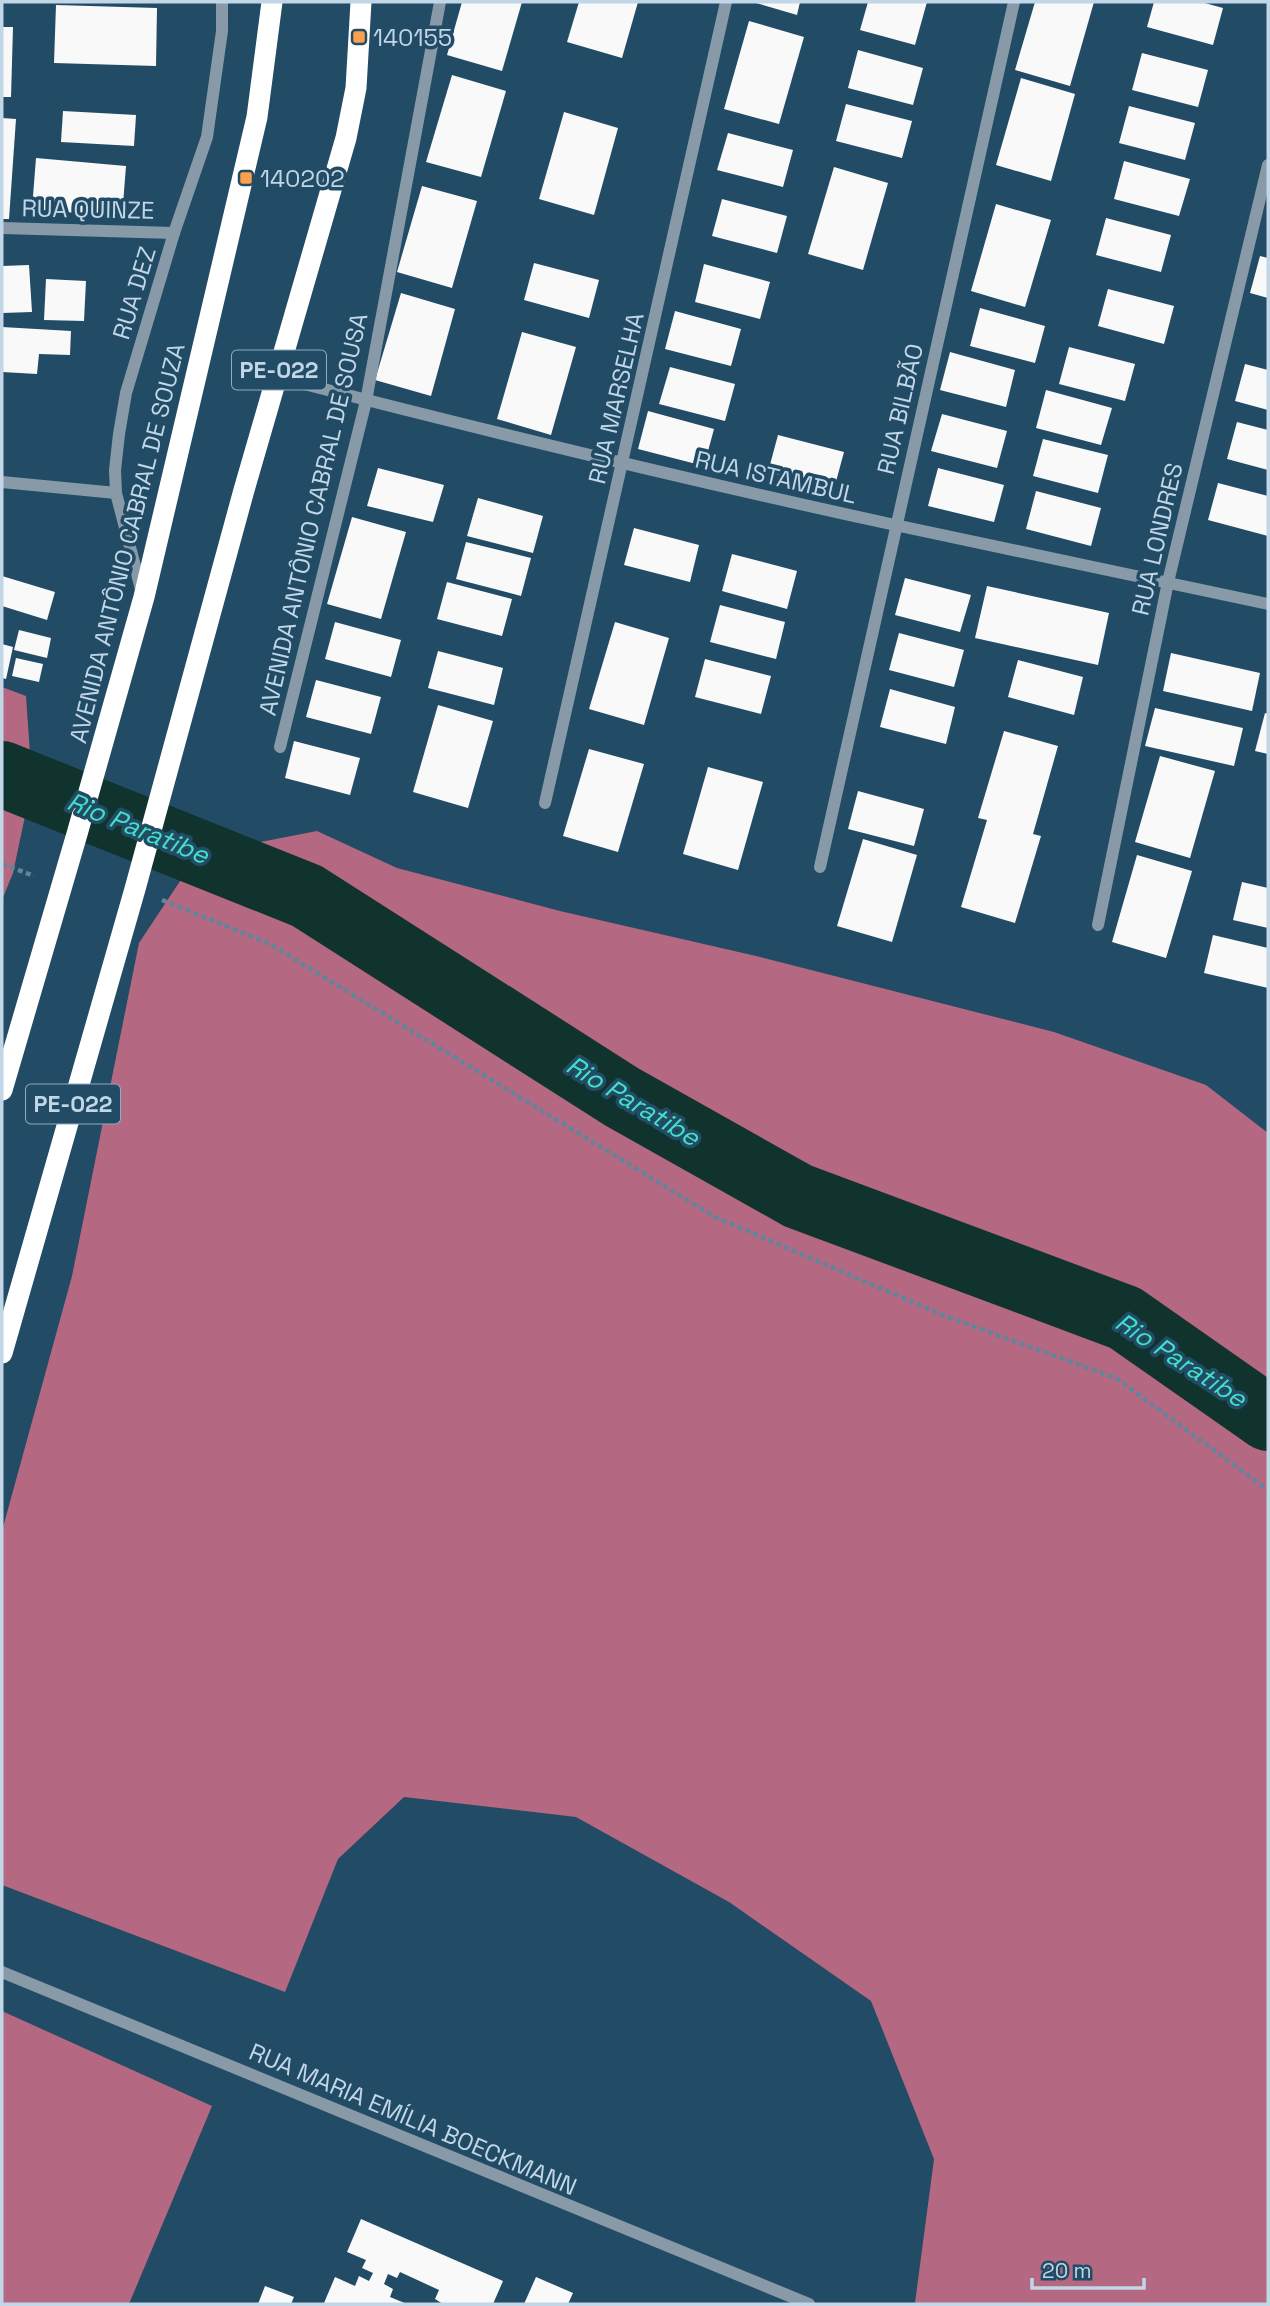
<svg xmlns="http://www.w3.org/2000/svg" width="1270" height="2306" viewBox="0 0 1270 2306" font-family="'Space Grotesk',sans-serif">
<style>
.forest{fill:#b56881}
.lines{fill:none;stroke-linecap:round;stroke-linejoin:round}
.river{stroke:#11332d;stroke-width:66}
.building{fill:#f9f9f9}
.path{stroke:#63849a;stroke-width:4.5;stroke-dasharray:5 3.5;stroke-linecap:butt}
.minor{stroke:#889aa8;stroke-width:12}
.highway{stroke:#fff;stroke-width:21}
.poi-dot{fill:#fa9f4e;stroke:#224b65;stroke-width:2.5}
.labels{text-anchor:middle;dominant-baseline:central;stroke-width:7;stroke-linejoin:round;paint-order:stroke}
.shield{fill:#224b65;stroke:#91acbf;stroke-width:2}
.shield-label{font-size:23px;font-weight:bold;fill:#c1d6e6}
.poi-label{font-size:24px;fill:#c1d6e6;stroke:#224b65;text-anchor:start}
.street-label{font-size:24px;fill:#c1d6e6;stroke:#224b65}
.water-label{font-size:26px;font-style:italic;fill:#43dfc7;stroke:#224b65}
</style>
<rect width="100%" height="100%" fill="#224b65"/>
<!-- forest -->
<g class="forest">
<polygon points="2,687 26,696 32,783 13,873 2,900"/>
<polygon points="317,831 397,868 560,911 756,956 1054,1032 1206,1085 1268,1133 1268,2304 915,2303 934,2159 871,2001 729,1902 576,1817 404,1797 338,1859 285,1992 2,1885 2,1531 72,1276 139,943 198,854"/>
<polygon points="2,2011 212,2106 129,2304 2,2304"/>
</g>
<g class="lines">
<!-- river -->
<polyline class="river" points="2,774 307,896 622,1097 798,1196 1125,1318 1268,1418"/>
</g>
<!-- building -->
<g class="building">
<polygon points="462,2 522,2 502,71 447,55"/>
<polygon points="579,2 638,2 622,58 567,42"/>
<polygon points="753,2 800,2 797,15"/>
<polygon points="868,2 927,2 915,45 860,30"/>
<polygon points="1035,2 1094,2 1070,86 1015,70"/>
<polygon points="1154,2 1201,2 1223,8 1213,45 1147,27"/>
<polygon points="56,5 157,8 156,66 54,63"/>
<polygon points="749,21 804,37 779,124 724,109"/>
<polygon points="2,27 13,27 11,97 2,97"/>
<polygon points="858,50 923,68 913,105 848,88"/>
<polygon points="1142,53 1208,70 1198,107 1132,90"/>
<polygon points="452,75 506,91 481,177 426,162"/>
<polygon points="1021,78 1075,94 1051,181 996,165"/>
<polygon points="846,104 912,121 902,158 836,141"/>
<polygon points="1129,106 1195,123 1185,160 1119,143"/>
<polygon points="63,111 136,115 134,146 61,142"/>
<polygon points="564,112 618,128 594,215 539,199"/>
<polygon points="2,118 16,119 9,219 2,219"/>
<polygon points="728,133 793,150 783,187 717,170"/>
<polygon points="36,158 126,166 122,217 32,209"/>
<polygon points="1124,161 1190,179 1179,216 1114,199"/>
<polygon points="834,167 888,183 863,270 808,254"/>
<polygon points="422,186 477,201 452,288 397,272"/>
<polygon points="722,199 787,216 777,253 712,236"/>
<polygon points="996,204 1051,220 1025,307 971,291"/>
<polygon points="1106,218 1171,235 1161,272 1096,255"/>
<polygon points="1260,256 1268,258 1268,298 1250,293"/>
<polygon points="534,263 599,280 589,318 524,300"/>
<polygon points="704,264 770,282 760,319 695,302"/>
<polygon points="29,265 32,312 2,313 2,266"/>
<polygon points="46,279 86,281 84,321 44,320"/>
<polygon points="1108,289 1174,306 1164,344 1098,326"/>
<polygon points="401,293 455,309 431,396 375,380"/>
<polygon points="980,308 1045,326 1035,363 970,346"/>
<polygon points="675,311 741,329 731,366 665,349"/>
<polygon points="2,327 71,331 70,355 39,354 37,374 2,372"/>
<polygon points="522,332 576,347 551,435 497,419"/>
<polygon points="1069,347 1135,364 1125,401 1059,384"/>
<polygon points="950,352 1015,370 1006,407 940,390"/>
<polygon points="1245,364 1268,370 1268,410 1235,401"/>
<polygon points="670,367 735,384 725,421 659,404"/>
<polygon points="1046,390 1112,408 1101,445 1036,428"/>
<polygon points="648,411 714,429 704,466 638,449"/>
<polygon points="942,414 1007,431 997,468 931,451"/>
<polygon points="1237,422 1268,430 1268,470 1227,459"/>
<polygon points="778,435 844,452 834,489 768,472"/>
<polygon points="1043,439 1108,455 1098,493 1033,476"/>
<polygon points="378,468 444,485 433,522 367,506"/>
<polygon points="938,468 1004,485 994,522 928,506"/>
<polygon points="1218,483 1268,496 1268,536 1208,520"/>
<polygon points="1036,491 1101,508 1091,546 1026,529"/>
<polygon points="478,498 543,516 533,553 467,536"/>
<polygon points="352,517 406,532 381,619 327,604"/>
<polygon points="634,528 699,545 690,582 624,565"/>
<polygon points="466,542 531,558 521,596 456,579"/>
<polygon points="732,554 797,571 787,609 722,591"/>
<polygon points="2,576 55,592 47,620 2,606"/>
<polygon points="905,578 971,595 960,632 895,615"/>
<polygon points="447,582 512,599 502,636 437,619"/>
<polygon points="987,586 1109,613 1098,665 975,638"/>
<polygon points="720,605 785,622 776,659 710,642"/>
<polygon points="335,622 401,640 391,677 325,659"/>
<polygon points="615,622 669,638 644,725 589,709"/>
<polygon points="19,630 51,638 47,658 14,650"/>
<polygon points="899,633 964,650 954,687 889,670"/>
<polygon points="2,644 13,647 6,679 2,678"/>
<polygon points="438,651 503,668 494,705 428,688"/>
<polygon points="1171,653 1260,673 1252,711 1163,691"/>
<polygon points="16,658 43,664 39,682 12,676"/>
<polygon points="705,659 771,676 761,714 695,697"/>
<polygon points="1018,660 1083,677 1074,715 1008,697"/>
<polygon points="316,680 381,697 371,734 306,717"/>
<polygon points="890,689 955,707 946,744 880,727"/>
<polygon points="438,705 493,721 468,808 413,792"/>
<polygon points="1155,708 1243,728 1234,766 1145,746"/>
<polygon points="1265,713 1268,714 1268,754 1255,751"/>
<polygon points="1004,731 1058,746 1033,834 1041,836 1015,923 961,907 987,820 978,818"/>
<polygon points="294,741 360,758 350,795 285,778"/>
<polygon points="589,749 644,764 618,852 563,836"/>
<polygon points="1160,756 1215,771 1190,858 1135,842"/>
<polygon points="708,767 763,782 738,870 683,854"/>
<polygon points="858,791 924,809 914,846 848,829"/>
<polygon points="863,839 917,855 892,942 837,926"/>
<polygon points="1137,855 1192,871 1166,958 1112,942"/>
<polygon points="1242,882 1268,888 1268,928 1233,920"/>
<polygon points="1213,935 1268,948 1268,988 1204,973"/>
<polygon points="361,2219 503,2281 493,2304 443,2304 435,2299 439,2290 400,2272 397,2278 388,2274 384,2284 393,2289 390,2297 407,2304 324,2303 335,2277 355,2286 359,2276 369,2281 373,2273 362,2268 366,2260 347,2252"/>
<polygon points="536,2277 573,2293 568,2304 524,2304"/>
<polygon points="265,2286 294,2297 291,2304 258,2304"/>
</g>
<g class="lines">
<!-- path -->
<g class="path">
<polyline points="2,864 34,876"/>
<polyline points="162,900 270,944 715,1217 945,1316 1116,1378 1268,1490"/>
</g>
<!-- minor -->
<g class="minor">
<polyline points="2,228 174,233"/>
<path d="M 277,377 C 482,430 688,480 895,525 C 1019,552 1144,577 1268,604"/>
<polyline points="2,482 116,493"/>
<polyline points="142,593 116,493 115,470 119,434 126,393 174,233 207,137 222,31 222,2"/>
<polyline points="280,747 366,401 440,2"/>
<polyline points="545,803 726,2"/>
<polyline points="820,867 1014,2"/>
<polyline points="1098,925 1168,582 1268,165"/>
<polyline points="2,1972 809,2304"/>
</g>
<!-- highway -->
<g class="highway">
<polyline points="2,1090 77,834 144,597 257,117 272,2"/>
<polyline points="2,1353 135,889 244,490 346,138 356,88 361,2"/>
</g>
</g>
<!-- markers -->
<g class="poi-dot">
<rect x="352" y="30" width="14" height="14" rx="3.5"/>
<rect x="239" y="171" width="14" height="14" rx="3.5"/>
</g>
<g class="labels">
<!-- shield labels -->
<g class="shield">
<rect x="232" y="350.5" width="94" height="39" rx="5"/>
<rect x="26" y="1084.5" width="94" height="39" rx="5"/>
</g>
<g class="shield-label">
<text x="279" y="370">PE-022</text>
<text x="73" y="1104">PE-022</text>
</g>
<!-- poi labels -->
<g class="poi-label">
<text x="373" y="37">140155</text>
<text x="260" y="178">140202</text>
</g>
<!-- street labels -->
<g class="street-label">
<text transform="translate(88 209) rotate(1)">RUA QUINZE</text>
<text transform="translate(134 293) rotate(-73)">RUA DEZ</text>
<text transform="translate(616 398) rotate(-77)">RUA MARSELHA</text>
<text transform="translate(900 409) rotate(-77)">RUA BILBÃO</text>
<text transform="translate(776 477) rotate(13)">RUA ISTAMBUL</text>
<text transform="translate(313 514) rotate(-77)">AVENIDA ANTÔNIO CABRAL DE SOUSA</text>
<text transform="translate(1157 539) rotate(-77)">RUA LONDRES</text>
<text transform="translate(127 543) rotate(-76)">AVENIDA ANTÔNIO CABRAL DE SOUZA</text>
<text transform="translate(413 2119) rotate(23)">RUA MARIA EMÍLIA BOECKMANN</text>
</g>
<!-- water labels -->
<g class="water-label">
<text transform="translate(138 828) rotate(22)">Rio Paratibe</text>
<text transform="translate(633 1101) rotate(31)">Rio Paratibe</text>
<text transform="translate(1181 1360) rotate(33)">Rio Paratibe</text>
</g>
</g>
<!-- border -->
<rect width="1270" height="2306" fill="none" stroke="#c1d6e6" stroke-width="7"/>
<!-- scale -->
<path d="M1032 2278v10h112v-10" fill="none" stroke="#c1d6e6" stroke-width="3.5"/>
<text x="1042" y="2278" font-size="21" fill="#c1d6e6" stroke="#224b65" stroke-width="5" paint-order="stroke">20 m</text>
</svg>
